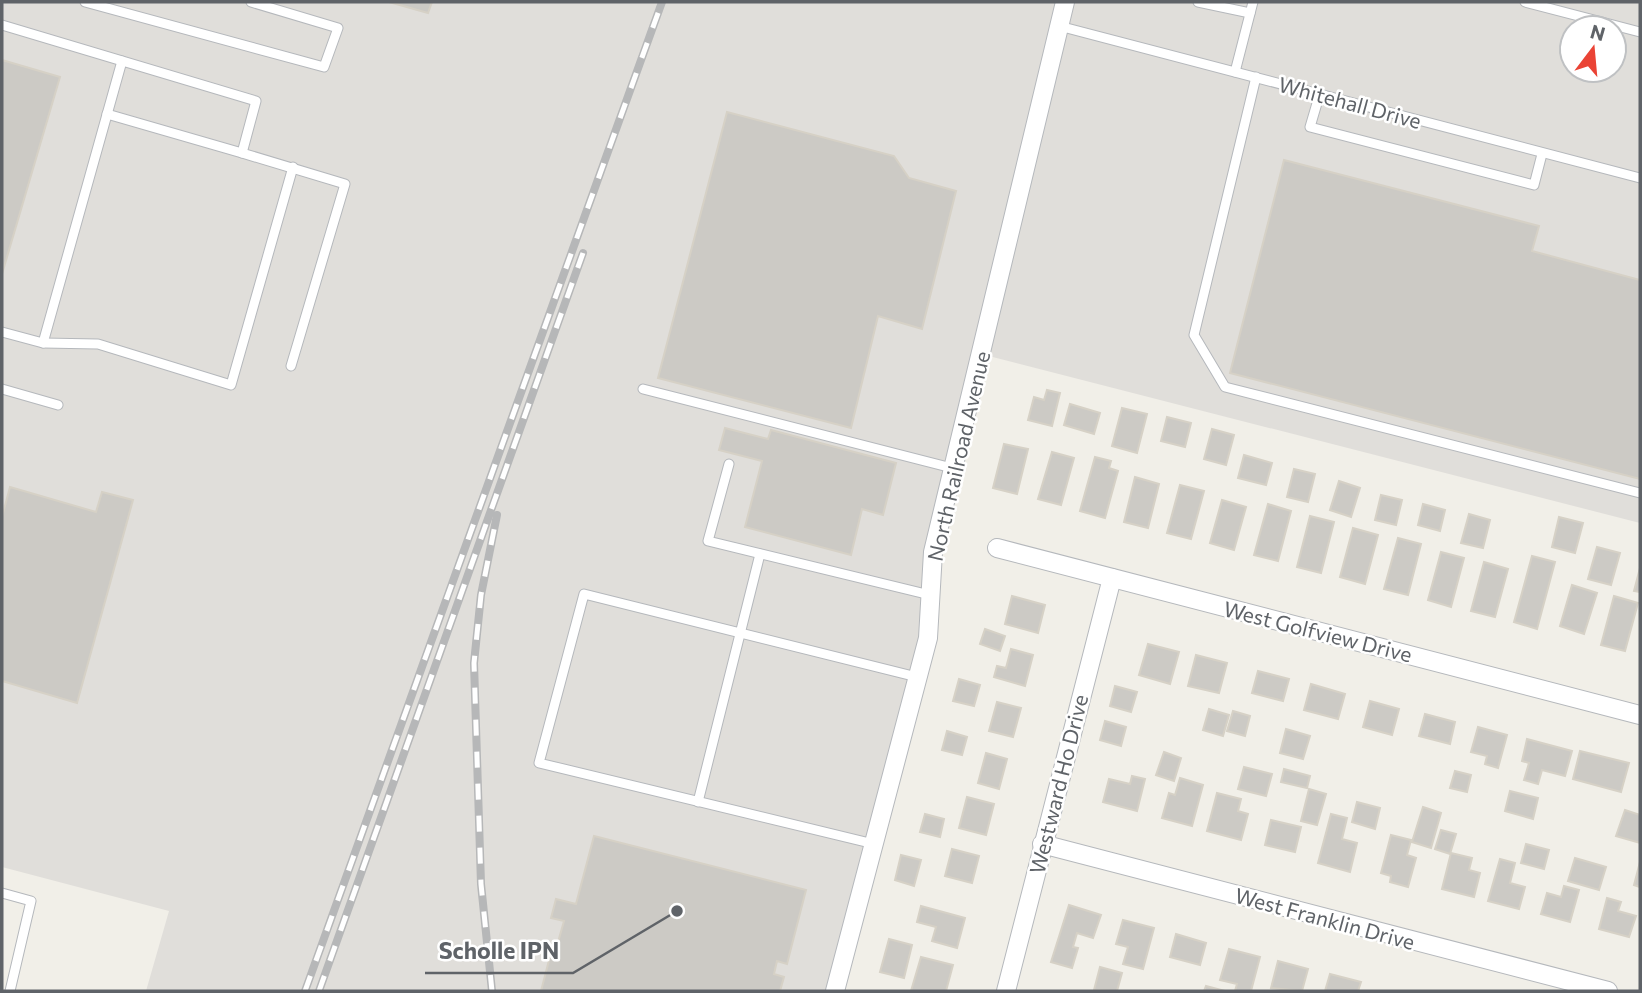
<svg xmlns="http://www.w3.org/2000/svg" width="1642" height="993" viewBox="0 0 1642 993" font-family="Commissioner,sans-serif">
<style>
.industrial{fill:#e0deda;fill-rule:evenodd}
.building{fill:#cccac5;stroke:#d6d1c6;stroke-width:2}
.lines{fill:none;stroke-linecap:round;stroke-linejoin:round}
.service-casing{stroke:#b5b8bc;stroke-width:11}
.minor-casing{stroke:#b5b8bc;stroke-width:20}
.service{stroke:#fff;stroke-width:9}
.minor{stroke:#fff;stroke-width:18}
.rail-casing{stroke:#b6b7b8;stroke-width:8}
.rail{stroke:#fff;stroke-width:5;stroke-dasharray:16;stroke-linecap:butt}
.labels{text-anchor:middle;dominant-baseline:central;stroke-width:5;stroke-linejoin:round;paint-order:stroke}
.street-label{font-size:21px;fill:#5f6368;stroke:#fff}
.leader{fill:none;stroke:#5f6368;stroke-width:2.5}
.callout-dot{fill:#5f6368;stroke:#fff;stroke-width:2.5}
.callout-label{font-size:23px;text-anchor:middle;font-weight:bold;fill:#5f6368;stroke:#fff;stroke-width:5;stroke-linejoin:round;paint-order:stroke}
</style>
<rect width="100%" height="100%" fill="#f1efe8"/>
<!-- industrial -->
<path class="industrial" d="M 2,2 L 1640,2 L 1640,523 L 981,354 L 933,552 L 928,638 L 835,991 L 146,991 L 169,911 L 2,867 ZM 1572,28 L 1614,28 L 1614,70 L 1572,70 Z"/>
<!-- building -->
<g class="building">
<polygon points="389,2 432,2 428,13"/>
<polygon points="2,60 60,77 2,274"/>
<polygon points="727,112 894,156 909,178 956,191 922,329 878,316 851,428 658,378"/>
<polygon points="1284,160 1539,226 1532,251 1640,280 1640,479 1230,373"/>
<polygon points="1047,390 1060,393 1052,426 1028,420 1034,397 1044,400"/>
<polygon points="1070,404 1100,413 1094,434 1064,425"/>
<polygon points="1122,408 1147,414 1137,453 1112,446"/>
<polygon points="1167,417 1191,423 1185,447 1161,441"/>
<polygon points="725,428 768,439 771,430 896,463 883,515 862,509 851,555 745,527 762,461 719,450"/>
<polygon points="1212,429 1234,435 1226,465 1204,459"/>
<polygon points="1004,444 1028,449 1017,494 993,488"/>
<polygon points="1052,452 1074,458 1061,505 1038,499"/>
<polygon points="1244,455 1272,463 1266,485 1238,478"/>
<polygon points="1095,457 1111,461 1109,468 1118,471 1105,518 1080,511"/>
<polygon points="1294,469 1315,474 1308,502 1287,497"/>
<polygon points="1135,477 1159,484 1148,528 1124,522"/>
<polygon points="1339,481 1360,488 1351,517 1330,510"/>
<polygon points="1180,485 1204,491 1191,539 1167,533"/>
<polygon points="10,487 96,512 102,492 133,500 77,703 2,681 2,517"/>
<polygon points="1381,495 1402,500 1396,525 1375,520"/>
<polygon points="1222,500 1246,507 1234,550 1210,543"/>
<polygon points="1268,504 1291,511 1278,561 1254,555"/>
<polygon points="1423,504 1445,510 1440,531 1418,525"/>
<polygon points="1469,514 1490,520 1483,548 1461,543"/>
<polygon points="1310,516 1334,522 1321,573 1297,567"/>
<polygon points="1559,517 1583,523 1575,553 1552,547"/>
<polygon points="1353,528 1378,535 1365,584 1340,577"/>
<polygon points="1398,538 1421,544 1408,595 1384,589"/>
<polygon points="1597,547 1620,553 1611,585 1588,579"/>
<polygon points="1441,552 1464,558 1451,607 1428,600"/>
<polygon points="1532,556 1555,562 1537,629 1514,622"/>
<polygon points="1484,562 1508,569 1495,617 1471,611"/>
<polygon points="1640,568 1640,592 1634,591"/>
<polygon points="1572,585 1597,593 1584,634 1560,626"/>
<polygon points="1012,596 1045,605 1038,633 1005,624"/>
<polygon points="1614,596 1638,603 1625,651 1601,645"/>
<polygon points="985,629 1005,636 1000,651 980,644"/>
<polygon points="1148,644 1179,652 1170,684 1139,675"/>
<polygon points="1011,649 1033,655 1025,686 994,677 997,666 1006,668"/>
<polygon points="1196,655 1227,663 1219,693 1188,686"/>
<polygon points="1258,671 1289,679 1283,701 1252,693"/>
<polygon points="959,679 980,685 974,706 953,701"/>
<polygon points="1311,684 1345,694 1338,719 1304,710"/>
<polygon points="1115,686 1137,692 1131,712 1110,706"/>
<polygon points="1370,701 1399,709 1392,735 1363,727"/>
<polygon points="997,702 1021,708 1013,737 989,731"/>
<polygon points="1209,709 1229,715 1223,736 1203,730"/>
<polygon points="1233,711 1250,716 1245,736 1227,731"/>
<polygon points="1425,714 1455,722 1450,744 1419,736"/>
<polygon points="1105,721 1126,727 1121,746 1100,740"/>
<polygon points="1478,727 1507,735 1498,768 1485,764 1487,756 1471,752"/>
<polygon points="1286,729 1310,736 1303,759 1280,753"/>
<polygon points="947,731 967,737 962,755 942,750"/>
<polygon points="1527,739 1572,751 1565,776 1542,770 1538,784 1524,780 1529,763 1522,761"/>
<polygon points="1580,751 1629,763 1621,792 1573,779"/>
<polygon points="1164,752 1181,758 1174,781 1156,775"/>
<polygon points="986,753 1007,759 999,789 978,783"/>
<polygon points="1244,767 1272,774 1266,796 1238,789"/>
<polygon points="1284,769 1310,776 1307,788 1281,782"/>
<polygon points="1455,771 1471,775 1467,792 1450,788"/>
<polygon points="1132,776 1145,779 1137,811 1103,802 1109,779 1130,784"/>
<polygon points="1180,778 1203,785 1192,826 1162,818 1169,793 1175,795"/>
<polygon points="1309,789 1326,794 1317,825 1301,821"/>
<polygon points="1510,791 1538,798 1533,819 1505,811"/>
<polygon points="1217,793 1241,799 1238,811 1248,814 1241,840 1207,831"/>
<polygon points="967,797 994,804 986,835 959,828"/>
<polygon points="1357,802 1380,808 1375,829 1352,822"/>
<polygon points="1423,807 1441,813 1431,848 1412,842"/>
<polygon points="1625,810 1640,815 1640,843 1616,836"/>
<polygon points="925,814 944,819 940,837 920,832"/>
<polygon points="1331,814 1347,818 1342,839 1357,843 1350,872 1318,863"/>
<polygon points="1271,820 1301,827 1295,852 1265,845"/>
<polygon points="1441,830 1456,834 1450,854 1435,849"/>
<polygon points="1391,835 1411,840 1407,855 1416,858 1408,887 1390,882 1391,876 1381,873"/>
<polygon points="594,836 806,890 787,964 777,961 774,974 784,977 780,991 541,991 554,941 558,942 564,921 551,918 556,899 576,904"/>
<polygon points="1526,844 1549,850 1544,869 1521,863"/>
<polygon points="952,849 979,856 972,883 945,876"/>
<polygon points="1451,853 1472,858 1469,870 1480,873 1474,897 1442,889"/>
<polygon points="901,855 921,860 914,886 895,880"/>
<polygon points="1575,858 1606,867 1599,890 1568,881"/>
<polygon points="1500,859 1515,863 1510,883 1525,887 1519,909 1488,901"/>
<polygon points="1640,862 1640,887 1634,885"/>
<polygon points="1564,886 1579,890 1570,922 1541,914 1547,893 1561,897"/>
<polygon points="1607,898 1621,902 1618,911 1636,916 1629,937 1599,929"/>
<polygon points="1069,905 1101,915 1093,938 1077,933 1073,947 1078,948 1072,968 1051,962"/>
<polygon points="921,906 965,918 957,948 932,941 936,927 917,922"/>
<polygon points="1123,920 1154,928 1143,969 1123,964 1128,947 1116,944"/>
<polygon points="1176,934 1206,943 1200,965 1170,957"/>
<polygon points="889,939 912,945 904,978 880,972"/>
<polygon points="1229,949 1260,957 1251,991 1235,991 1237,984 1220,980"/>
<polygon points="921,957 953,965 946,991 911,991"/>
<polygon points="1278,961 1308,969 1302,991 1271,988"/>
<polygon points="1100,967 1122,973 1117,991 1094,990"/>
<polygon points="1330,974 1361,982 1358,991 1325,991"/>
<polygon points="1206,986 1225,991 1204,991"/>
</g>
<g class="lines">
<defs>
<g id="service">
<polyline points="85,2 324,67 338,28 251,2"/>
<polyline points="1198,2 1250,13"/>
<polyline points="1525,2 1640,32"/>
<polyline points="2,25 256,101 242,153 345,184 291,366"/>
<polyline points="1059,26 1640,178"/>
<polyline points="1235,72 1253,2"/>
<polyline points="1256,77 1194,335 1225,387 1640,493"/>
<polyline points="1320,93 1310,127 1534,185 1542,154"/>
<polyline points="107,114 242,153"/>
<polyline points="2,332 43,343 122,61"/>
<polyline points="43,343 98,344 231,385 293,167"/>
<polyline points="2,389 58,405"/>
<polyline points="643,389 952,468"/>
<polyline points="729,464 708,541 930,595"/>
<polyline points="698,802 760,554"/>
<polyline points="874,844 539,763 584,594 917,677"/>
<polyline points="2,893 31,901 10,991"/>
</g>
<g id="minor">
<polyline points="997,548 1640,715"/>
<polyline points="1042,844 1608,991"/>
<polyline points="835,991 928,638 933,552 1065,2"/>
<polyline points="1006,991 1112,578"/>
</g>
</defs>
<!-- service casing -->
<use href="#service" class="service-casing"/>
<!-- minor casing -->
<use href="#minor" class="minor-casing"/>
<!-- service -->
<use href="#service" class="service"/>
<!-- minor -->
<use href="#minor" class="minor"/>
<defs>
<g id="rail">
<polyline points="305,991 662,2"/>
<polyline points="319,991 583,253"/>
<polyline points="492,991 481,884 474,663 481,595 497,515"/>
</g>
</defs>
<!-- rail casing -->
<use href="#rail" class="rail-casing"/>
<!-- rail -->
<use href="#rail" class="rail"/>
</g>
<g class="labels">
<!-- street labels -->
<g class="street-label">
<text transform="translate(1350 102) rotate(15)">Whitehall Drive</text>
<text transform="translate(958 456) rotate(-77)">North Railroad Avenue</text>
<text transform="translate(1318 631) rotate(14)">West Golfview Drive</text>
<text transform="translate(1058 784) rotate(-76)">Westward Ho Drive</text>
<text transform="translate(1325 918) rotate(15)">West Franklin Drive</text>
</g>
</g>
<!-- callouts -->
<path class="leader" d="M677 911L573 973H425"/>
<circle class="callout-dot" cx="677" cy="911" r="7"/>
<g class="callout-label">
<text x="499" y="959">Scholle IPN</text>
</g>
<!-- border -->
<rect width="1642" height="993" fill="none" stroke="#5f6368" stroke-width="7"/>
<!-- north arrow -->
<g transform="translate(1593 49) rotate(16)"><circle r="33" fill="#ffffff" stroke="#bfc1c3" stroke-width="2"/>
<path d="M0-5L12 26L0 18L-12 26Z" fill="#ea4335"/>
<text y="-10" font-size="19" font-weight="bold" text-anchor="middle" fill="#5f6368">N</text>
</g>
</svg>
